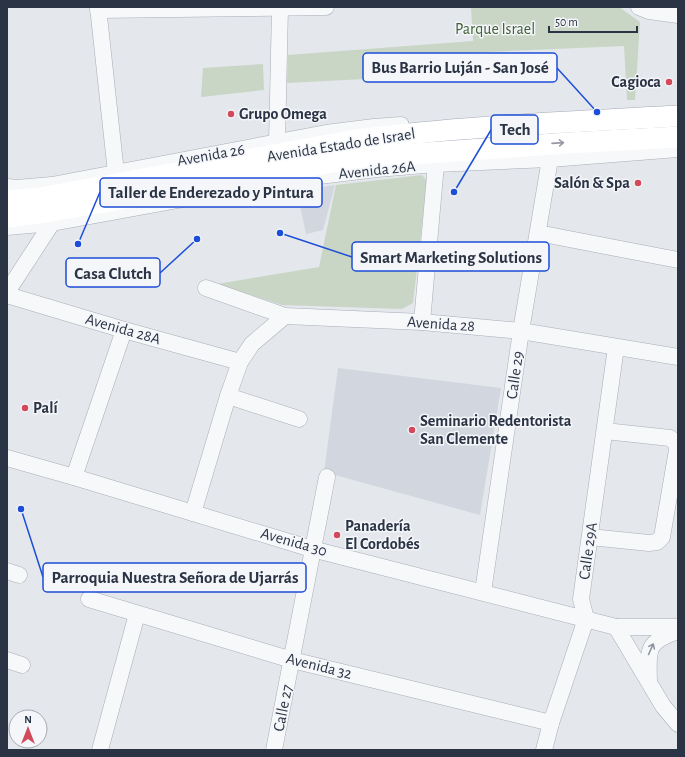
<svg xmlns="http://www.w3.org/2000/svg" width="685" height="757" viewBox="0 0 685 757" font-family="'Alegreya Sans',sans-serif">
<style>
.built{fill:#d2d6de}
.green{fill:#c9d6c5}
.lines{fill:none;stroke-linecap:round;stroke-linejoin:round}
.minor-casing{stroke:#a9aeb7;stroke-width:17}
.major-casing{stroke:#a3abb8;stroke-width:22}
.minor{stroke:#f7f8fa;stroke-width:16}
.major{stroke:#fff;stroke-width:21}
.oneway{stroke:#959aa2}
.oneway2{stroke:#9196a0}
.poi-dot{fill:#d1495b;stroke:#f4f6f9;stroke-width:1.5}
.labels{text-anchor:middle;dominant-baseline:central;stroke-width:3;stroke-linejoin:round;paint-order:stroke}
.park-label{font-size:16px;fill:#3f6138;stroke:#f4f6f9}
.poi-label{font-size:16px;font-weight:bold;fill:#2b3445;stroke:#f4f6f9;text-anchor:start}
.street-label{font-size:16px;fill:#2b3445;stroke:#f4f6f9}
.leader{fill:none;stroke:#1d4ed8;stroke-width:1.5}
.callout-dot{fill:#1d4ed8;stroke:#f4f6f9;stroke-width:1.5}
.callout{fill:#f4f6f9;stroke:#1d4ed8;stroke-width:1.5}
.callout-label{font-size:17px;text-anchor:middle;font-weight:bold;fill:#2b3445}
</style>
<rect width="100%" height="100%" fill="#e4e7ec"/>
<!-- built -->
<g class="built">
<polygon points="335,185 323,230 306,234 297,191"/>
<polygon points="338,368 501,388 480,515 324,472"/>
</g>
<!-- green -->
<g class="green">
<polygon points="471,7 619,7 640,22 635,100 627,100 624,46 462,53 462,74 287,83 288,55 473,41"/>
<polygon points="263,64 264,90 201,97 203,68"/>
<polygon points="422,175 427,181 413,303 402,309 282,305 217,284 319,267 336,185"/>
</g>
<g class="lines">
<defs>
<g id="minor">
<polyline points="98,7 116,173"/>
<polyline points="639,7 649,11 678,15"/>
<polyline points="98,10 326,7"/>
<polyline points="277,143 280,8"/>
<polyline points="7,187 17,188 52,185 326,133 374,127 401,125"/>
<polyline points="7,227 52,223 211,194 319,176 377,169 436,164 550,159 678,149"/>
<polyline points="538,233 678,260"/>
<polyline points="206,288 285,316 422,322 521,331 678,357"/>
<polyline points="7,292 52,223"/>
<polyline points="7,295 124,330 240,362"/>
<polyline points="422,322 436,164"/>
<polyline points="228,396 299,419"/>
<polyline points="7,458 74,477 312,549 616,627 678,627"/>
<polyline points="74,477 124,330"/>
<polyline points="193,513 228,396 240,362 252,344 285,316"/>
<polyline points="590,537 649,543 657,542 662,537 677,450 676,443 670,438 605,431"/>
<polyline points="7,571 19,575"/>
<polyline points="483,592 521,331 550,159"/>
<polyline points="89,599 292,660 551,723"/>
<polyline points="616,627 663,706 678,724"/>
<polyline points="7,660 22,665"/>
<path d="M 649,681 C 648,649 646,642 678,631"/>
<polyline points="100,750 137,614"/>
<polyline points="274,750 327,477"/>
<polyline points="544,750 551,723 586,619 581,599 616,347"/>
</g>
<g id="major">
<path d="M 7,201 L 40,198 L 356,140 C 463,126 571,122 678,116"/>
<polyline points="7,217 46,212 357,158 568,143 678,137"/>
</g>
</defs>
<!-- minor casing -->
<use href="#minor" class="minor-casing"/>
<!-- major casing -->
<use href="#major" class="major-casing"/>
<!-- minor -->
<use href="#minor" class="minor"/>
<!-- major -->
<use href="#major" class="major"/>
</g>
<!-- one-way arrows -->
<defs><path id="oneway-shaft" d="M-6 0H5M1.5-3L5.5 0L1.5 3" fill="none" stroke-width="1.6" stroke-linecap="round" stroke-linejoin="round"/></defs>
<use class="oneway" href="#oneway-shaft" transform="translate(558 143) rotate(-4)"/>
<use class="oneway2" href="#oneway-shaft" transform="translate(651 649) rotate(-66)"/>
<!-- markers -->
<g class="poi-dot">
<circle cx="669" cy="82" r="4"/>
<circle cx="231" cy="114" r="4"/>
<circle cx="638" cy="183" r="4"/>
<circle cx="25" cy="408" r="4"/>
<circle cx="412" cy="430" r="4"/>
<circle cx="337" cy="535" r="4"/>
</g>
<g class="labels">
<!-- park labels -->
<g class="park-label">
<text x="495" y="29">Parque Israel</text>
</g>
<!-- poi labels -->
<g class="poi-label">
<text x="661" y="82" text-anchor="end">Cagioca</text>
<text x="239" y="114">Grupo Omega</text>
<text x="630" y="183" text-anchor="end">Salón &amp; Spa</text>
<text x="33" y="408">Palí</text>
<text x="420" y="421">Seminario Redentorista<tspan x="420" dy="18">San Clemente</tspan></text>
<text x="345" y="526">Panadería<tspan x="345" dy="18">El Cordobés</tspan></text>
</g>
<!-- street labels -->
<g class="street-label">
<text transform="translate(341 145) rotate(-9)">Avenida Estado de Israel</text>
<text transform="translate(211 155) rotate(-10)">Avenida 26</text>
<text transform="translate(377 170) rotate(-6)">Avenida 26A</text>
<text transform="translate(441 324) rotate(4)">Avenida 28</text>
<text transform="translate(123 329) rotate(16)">Avenida 28A</text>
<text transform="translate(515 375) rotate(-82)">Calle 29</text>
<text transform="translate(294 542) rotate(16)">Avenida 30</text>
<text transform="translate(588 551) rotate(-82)">Calle 29A</text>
<text transform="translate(319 666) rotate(14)">Avenida 32</text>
<text transform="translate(283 708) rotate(-79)">Calle 27</text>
</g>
</g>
<!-- callouts -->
<path class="leader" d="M597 112L557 68M454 192L491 130M78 244L100 192M280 233L352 257M197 239L160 273M21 509L43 577"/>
<g class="callout-dot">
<circle cx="597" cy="112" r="4"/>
<circle cx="454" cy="192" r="4"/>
<circle cx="78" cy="244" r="4"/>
<circle cx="280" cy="233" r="4"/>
<circle cx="197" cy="239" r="4"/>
<circle cx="21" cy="509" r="4"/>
</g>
<g class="callout">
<rect x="363" y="53" width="194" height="29" rx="4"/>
<rect x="491" y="115" width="47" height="29" rx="4"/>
<rect x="100" y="178" width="222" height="29" rx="4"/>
<rect x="352" y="242" width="197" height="29" rx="4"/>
<rect x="66" y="258" width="94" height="29" rx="4"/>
<rect x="43" y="563" width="263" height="29" rx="4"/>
</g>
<g class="callout-label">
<text x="460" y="73">Bus Barrio Luján - San José</text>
<text x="515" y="135">Tech</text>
<text x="211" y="198">Taller de Enderezado y Pintura</text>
<text x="451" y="263">Smart Marketing Solutions</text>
<text x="113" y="279">Casa Clutch</text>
<text x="175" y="583">Parroquia Nuestra Señora de Ujarrás</text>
</g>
<!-- border -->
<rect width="685" height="757" fill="none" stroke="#2b3445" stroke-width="16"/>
<!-- north arrow -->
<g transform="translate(28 729)"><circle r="19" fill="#f4f6f9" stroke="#a4a8b1"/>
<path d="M0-3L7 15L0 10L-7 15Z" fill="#d1495b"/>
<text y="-6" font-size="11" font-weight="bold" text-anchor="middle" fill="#2b3445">N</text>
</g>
<!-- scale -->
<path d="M549 26v6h88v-6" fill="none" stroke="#2b3445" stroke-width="2"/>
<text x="555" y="26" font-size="12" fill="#2b3445" stroke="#f4f6f9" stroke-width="3" paint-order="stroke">50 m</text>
</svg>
